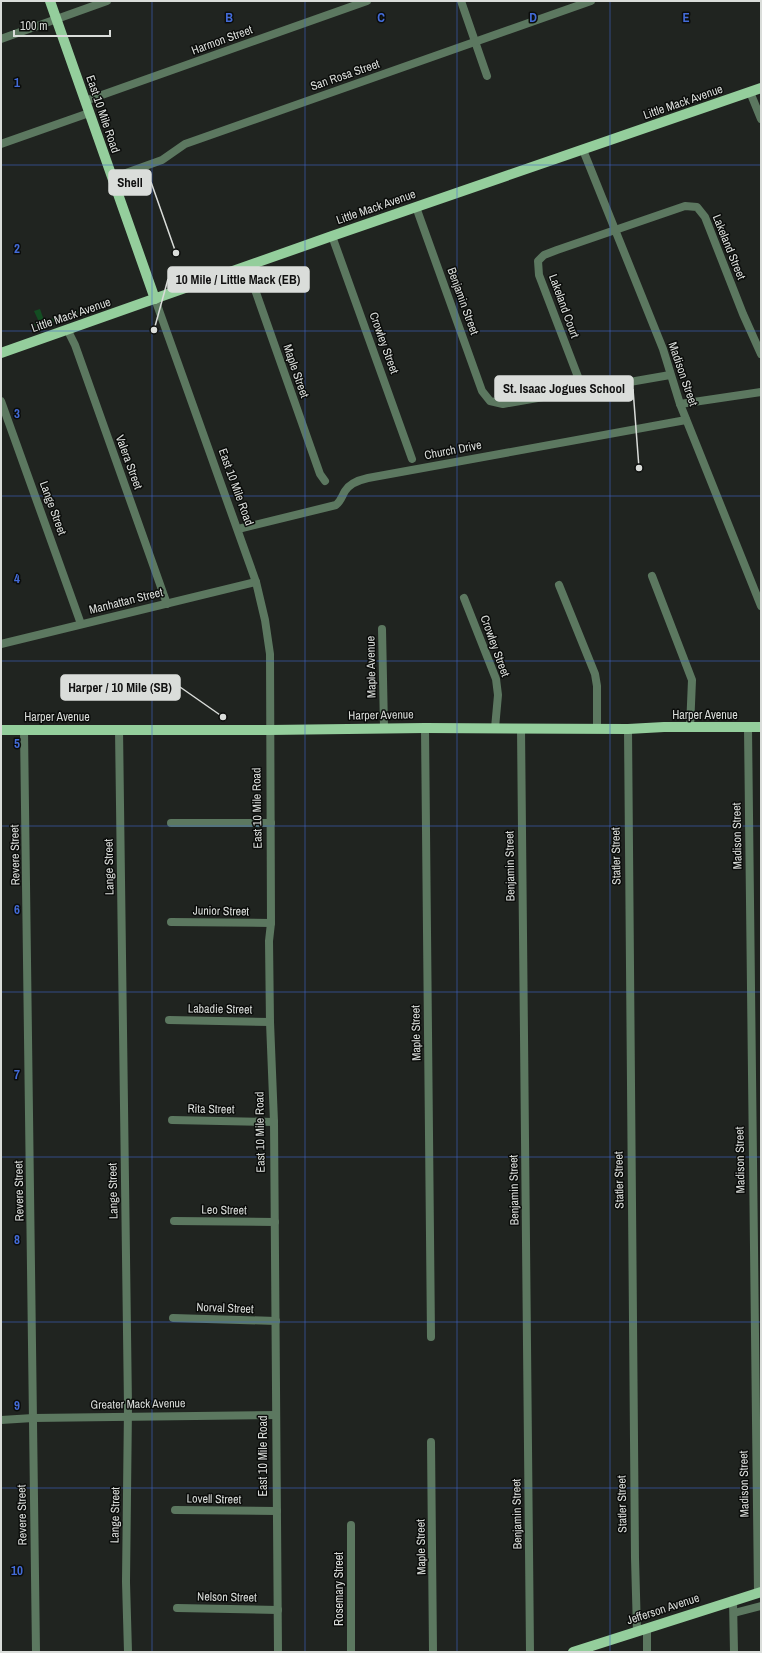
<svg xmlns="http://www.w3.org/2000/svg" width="762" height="1653" viewBox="0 0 762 1653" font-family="'Archivo Narrow',sans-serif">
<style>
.green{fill:#134d22}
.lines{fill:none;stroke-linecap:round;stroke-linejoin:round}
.minor{stroke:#5c7860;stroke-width:8}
.major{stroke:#94ce9c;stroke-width:10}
.grid{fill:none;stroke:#436bd8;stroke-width:1;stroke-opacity:0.55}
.labels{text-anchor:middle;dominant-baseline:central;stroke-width:3;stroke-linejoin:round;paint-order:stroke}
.street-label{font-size:12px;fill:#daddda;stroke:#0b0d0b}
.grid-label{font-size:13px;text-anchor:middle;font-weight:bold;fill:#436bd8;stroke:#0b0d0b;stroke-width:3;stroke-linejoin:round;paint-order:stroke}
.leader{fill:none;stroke:#daddda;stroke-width:1.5}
.callout-dot{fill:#daddda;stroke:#0b0d0b;stroke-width:1.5}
.callout{fill:#daddda;stroke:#daddda;stroke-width:1.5}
.callout-label{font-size:13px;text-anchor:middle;font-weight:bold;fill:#111}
</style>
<rect width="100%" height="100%" fill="#202420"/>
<!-- green -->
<g class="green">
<polygon points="40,309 46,326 43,330 40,330 34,324 39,322 34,311"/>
<polygon points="78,310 76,318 56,324 51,319"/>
</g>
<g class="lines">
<!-- minor -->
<g class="minor">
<polyline points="461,1 487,76"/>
<polyline points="1,39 107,1"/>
<polyline points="750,92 761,119"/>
<polyline points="85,101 367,1"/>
<polyline points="1,144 89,113"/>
<polyline points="583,150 663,349 680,404 761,606"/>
<polyline points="112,178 162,160 185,144 591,1"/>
<polyline points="416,207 482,391 490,401 503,404 670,375"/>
<polyline points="332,236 412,459"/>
<polyline points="247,267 320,474 325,481"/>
<polyline points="155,299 256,582 265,620 270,654 271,923 269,941 270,1022 274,1122 278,1652"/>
<polyline points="67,329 75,345 167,604"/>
<polyline points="583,390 539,275 538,261 544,255 557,250 685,206 697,207 705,217 743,314 761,354"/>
<polyline points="1,401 81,624"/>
<polyline points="680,404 761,392"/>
<path d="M 238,529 L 336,505 C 341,501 342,496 345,491 C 350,483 359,480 368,478 L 686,420"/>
<polyline points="652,576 692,680 690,728"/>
<polyline points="559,585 595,674 597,686 597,729"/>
<polyline points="464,598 496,679 498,695 495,728"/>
<polyline points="382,629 384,728"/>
<polyline points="1,644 256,582"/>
<polyline points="425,728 431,1337"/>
<polyline points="521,728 530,1652"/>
<polyline points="748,728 758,1593"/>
<polyline points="119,729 128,1407 126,1582 128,1652"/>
<polyline points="628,729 635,1558 637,1631"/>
<polyline points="24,730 36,1652"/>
<polyline points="171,823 271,823"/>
<polyline points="171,922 271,923"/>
<polyline points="169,1020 270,1022"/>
<polyline points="172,1120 274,1122"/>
<polyline points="174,1221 275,1222"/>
<polyline points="173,1318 276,1321"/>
<polyline points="1,1420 33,1418 276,1415"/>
<polyline points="431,1442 433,1652"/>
<polyline points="175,1510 277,1511"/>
<polyline points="733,1600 734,1652"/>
<polyline points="177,1608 278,1610"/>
<polyline points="734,1613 761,1606"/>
<polyline points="351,1652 351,1525"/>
<polyline points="647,1652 647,1628"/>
</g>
<!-- major -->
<g class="major">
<polyline points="50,1 155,299"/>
<polyline points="1,353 332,236 761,88"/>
<polyline points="1,730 270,730 425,728 628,729 664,727 761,727"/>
<polyline points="573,1652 761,1592"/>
</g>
</g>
<!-- grid -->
<path class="grid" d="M 152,1 L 152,1652M 305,1 L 305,1652M 457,1 L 457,1652M 610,1 L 610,1652M 1,165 L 761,165M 1,331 L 761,331M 1,496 L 761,496M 1,661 L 761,661M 1,826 L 761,826M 1,992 L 761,992M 1,1157 L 761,1157M 1,1322 L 761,1322M 1,1488 L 761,1488"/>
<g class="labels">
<!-- street labels -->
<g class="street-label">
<text transform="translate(222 40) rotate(-20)">Harmon Street</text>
<text transform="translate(345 75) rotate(-19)">San Rosa Street</text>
<text transform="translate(683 102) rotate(-19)">Little Mack Avenue</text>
<text transform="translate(103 114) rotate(71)">East 10 Mile Road</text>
<text transform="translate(376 207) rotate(-19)">Little Mack Avenue</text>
<text transform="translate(729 247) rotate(68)">Lakeland Street</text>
<text transform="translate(463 301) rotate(70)">Benjamin Street</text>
<text transform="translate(564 306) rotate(70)">Lakeland Court</text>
<text transform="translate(71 315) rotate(-19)">Little Mack Avenue</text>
<text transform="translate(384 343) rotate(70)">Crowley Street</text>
<text transform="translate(296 371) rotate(71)">Maple Street</text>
<text transform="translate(683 374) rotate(71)">Madison Street</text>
<text transform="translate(453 450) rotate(-11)">Church Drive</text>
<text transform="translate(129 462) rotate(70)">Valera Street</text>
<text transform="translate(236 487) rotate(70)">East 10 Mile Road</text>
<text transform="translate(53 508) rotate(70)">Lange Street</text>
<text transform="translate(126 601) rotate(-14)">Manhattan Street</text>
<text transform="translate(495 646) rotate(70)">Crowley Street</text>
<text transform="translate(371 667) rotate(-91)">Maple Avenue</text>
<text transform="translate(381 715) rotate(-1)">Harper Avenue</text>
<text x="705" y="715">Harper Avenue</text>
<text x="57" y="717">Harper Avenue</text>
<text transform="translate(257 808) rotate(-91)">East 10 Mile Road</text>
<text transform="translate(737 836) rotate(-91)">Madison Street</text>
<text transform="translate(15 855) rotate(-91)">Revere Street</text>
<text transform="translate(616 856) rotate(-91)">Statler Street</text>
<text transform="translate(510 866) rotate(-91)">Benjamin Street</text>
<text transform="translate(109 867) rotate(-91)">Lange Street</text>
<text transform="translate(221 911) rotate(1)">Junior Street</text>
<text transform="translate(220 1009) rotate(1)">Labadie Street</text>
<text transform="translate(416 1033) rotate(-91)">Maple Street</text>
<text transform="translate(211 1109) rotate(1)">Rita Street</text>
<text transform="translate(260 1132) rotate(-91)">East 10 Mile Road</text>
<text transform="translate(740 1160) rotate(-91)">Madison Street</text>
<text transform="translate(619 1180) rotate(-91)">Statler Street</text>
<text transform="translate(514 1190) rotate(-91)">Benjamin Street</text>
<text transform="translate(19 1191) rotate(-91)">Revere Street</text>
<text transform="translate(113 1191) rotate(-91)">Lange Street</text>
<text transform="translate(224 1210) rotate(1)">Leo Street</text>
<text transform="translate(225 1308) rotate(2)">Norval Street</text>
<text transform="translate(138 1404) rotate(-1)">Greater Mack Avenue</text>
<text transform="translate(263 1456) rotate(-90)">East 10 Mile Road</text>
<text transform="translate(744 1484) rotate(-91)">Madison Street</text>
<text transform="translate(214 1499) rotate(1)">Lovell Street</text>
<text transform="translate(622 1504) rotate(-91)">Statler Street</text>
<text transform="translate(517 1514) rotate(-91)">Benjamin Street</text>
<text transform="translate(22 1515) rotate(-91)">Revere Street</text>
<text transform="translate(115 1515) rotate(-89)">Lange Street</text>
<text transform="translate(421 1547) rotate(-91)">Maple Street</text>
<text transform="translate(339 1589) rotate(-90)">Rosemary Street</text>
<text transform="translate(227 1597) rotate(1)">Nelson Street</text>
<text transform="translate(663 1609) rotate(-18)">Jefferson Avenue</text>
</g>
</g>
<g class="grid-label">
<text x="229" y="22">B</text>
<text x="381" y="22">C</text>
<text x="533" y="22">D</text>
<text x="686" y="22">E</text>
<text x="17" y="87">1</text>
<text x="17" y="253">2</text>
<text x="17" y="418">3</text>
<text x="17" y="583">4</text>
<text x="17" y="748">5</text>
<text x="17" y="914">6</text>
<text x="17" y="1079">7</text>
<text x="17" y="1244">8</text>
<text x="17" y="1410">9</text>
<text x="17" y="1575">10</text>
</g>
<!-- callouts -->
<path class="leader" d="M176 253L151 182M154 330L168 279M639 468L633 389M223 717L180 687"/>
<g class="callout-dot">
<circle cx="176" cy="253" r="4"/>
<circle cx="154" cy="330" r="4"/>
<circle cx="639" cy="468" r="4"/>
<circle cx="223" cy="717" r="4"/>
</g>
<g class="callout">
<rect x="109" y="170" width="42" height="25" rx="4"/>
<rect x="168" y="267" width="141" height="25" rx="4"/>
<rect x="495" y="376" width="138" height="25" rx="4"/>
<rect x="61" y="675" width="119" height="25" rx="4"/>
</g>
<g class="callout-label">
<text x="130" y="187">Shell</text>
<text x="238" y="284">10 Mile / Little Mack (EB)</text>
<text x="564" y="393">St. Isaac Jogues School</text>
<text x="120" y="692">Harper / 10 Mile (SB)</text>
</g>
<!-- border -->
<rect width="762" height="1653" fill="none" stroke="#daddda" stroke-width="4"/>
<!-- scale -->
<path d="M14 30v6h96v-6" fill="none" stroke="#daddda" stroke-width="2"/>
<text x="20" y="30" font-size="12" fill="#daddda" stroke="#0b0d0b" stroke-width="3" paint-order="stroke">100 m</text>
</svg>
